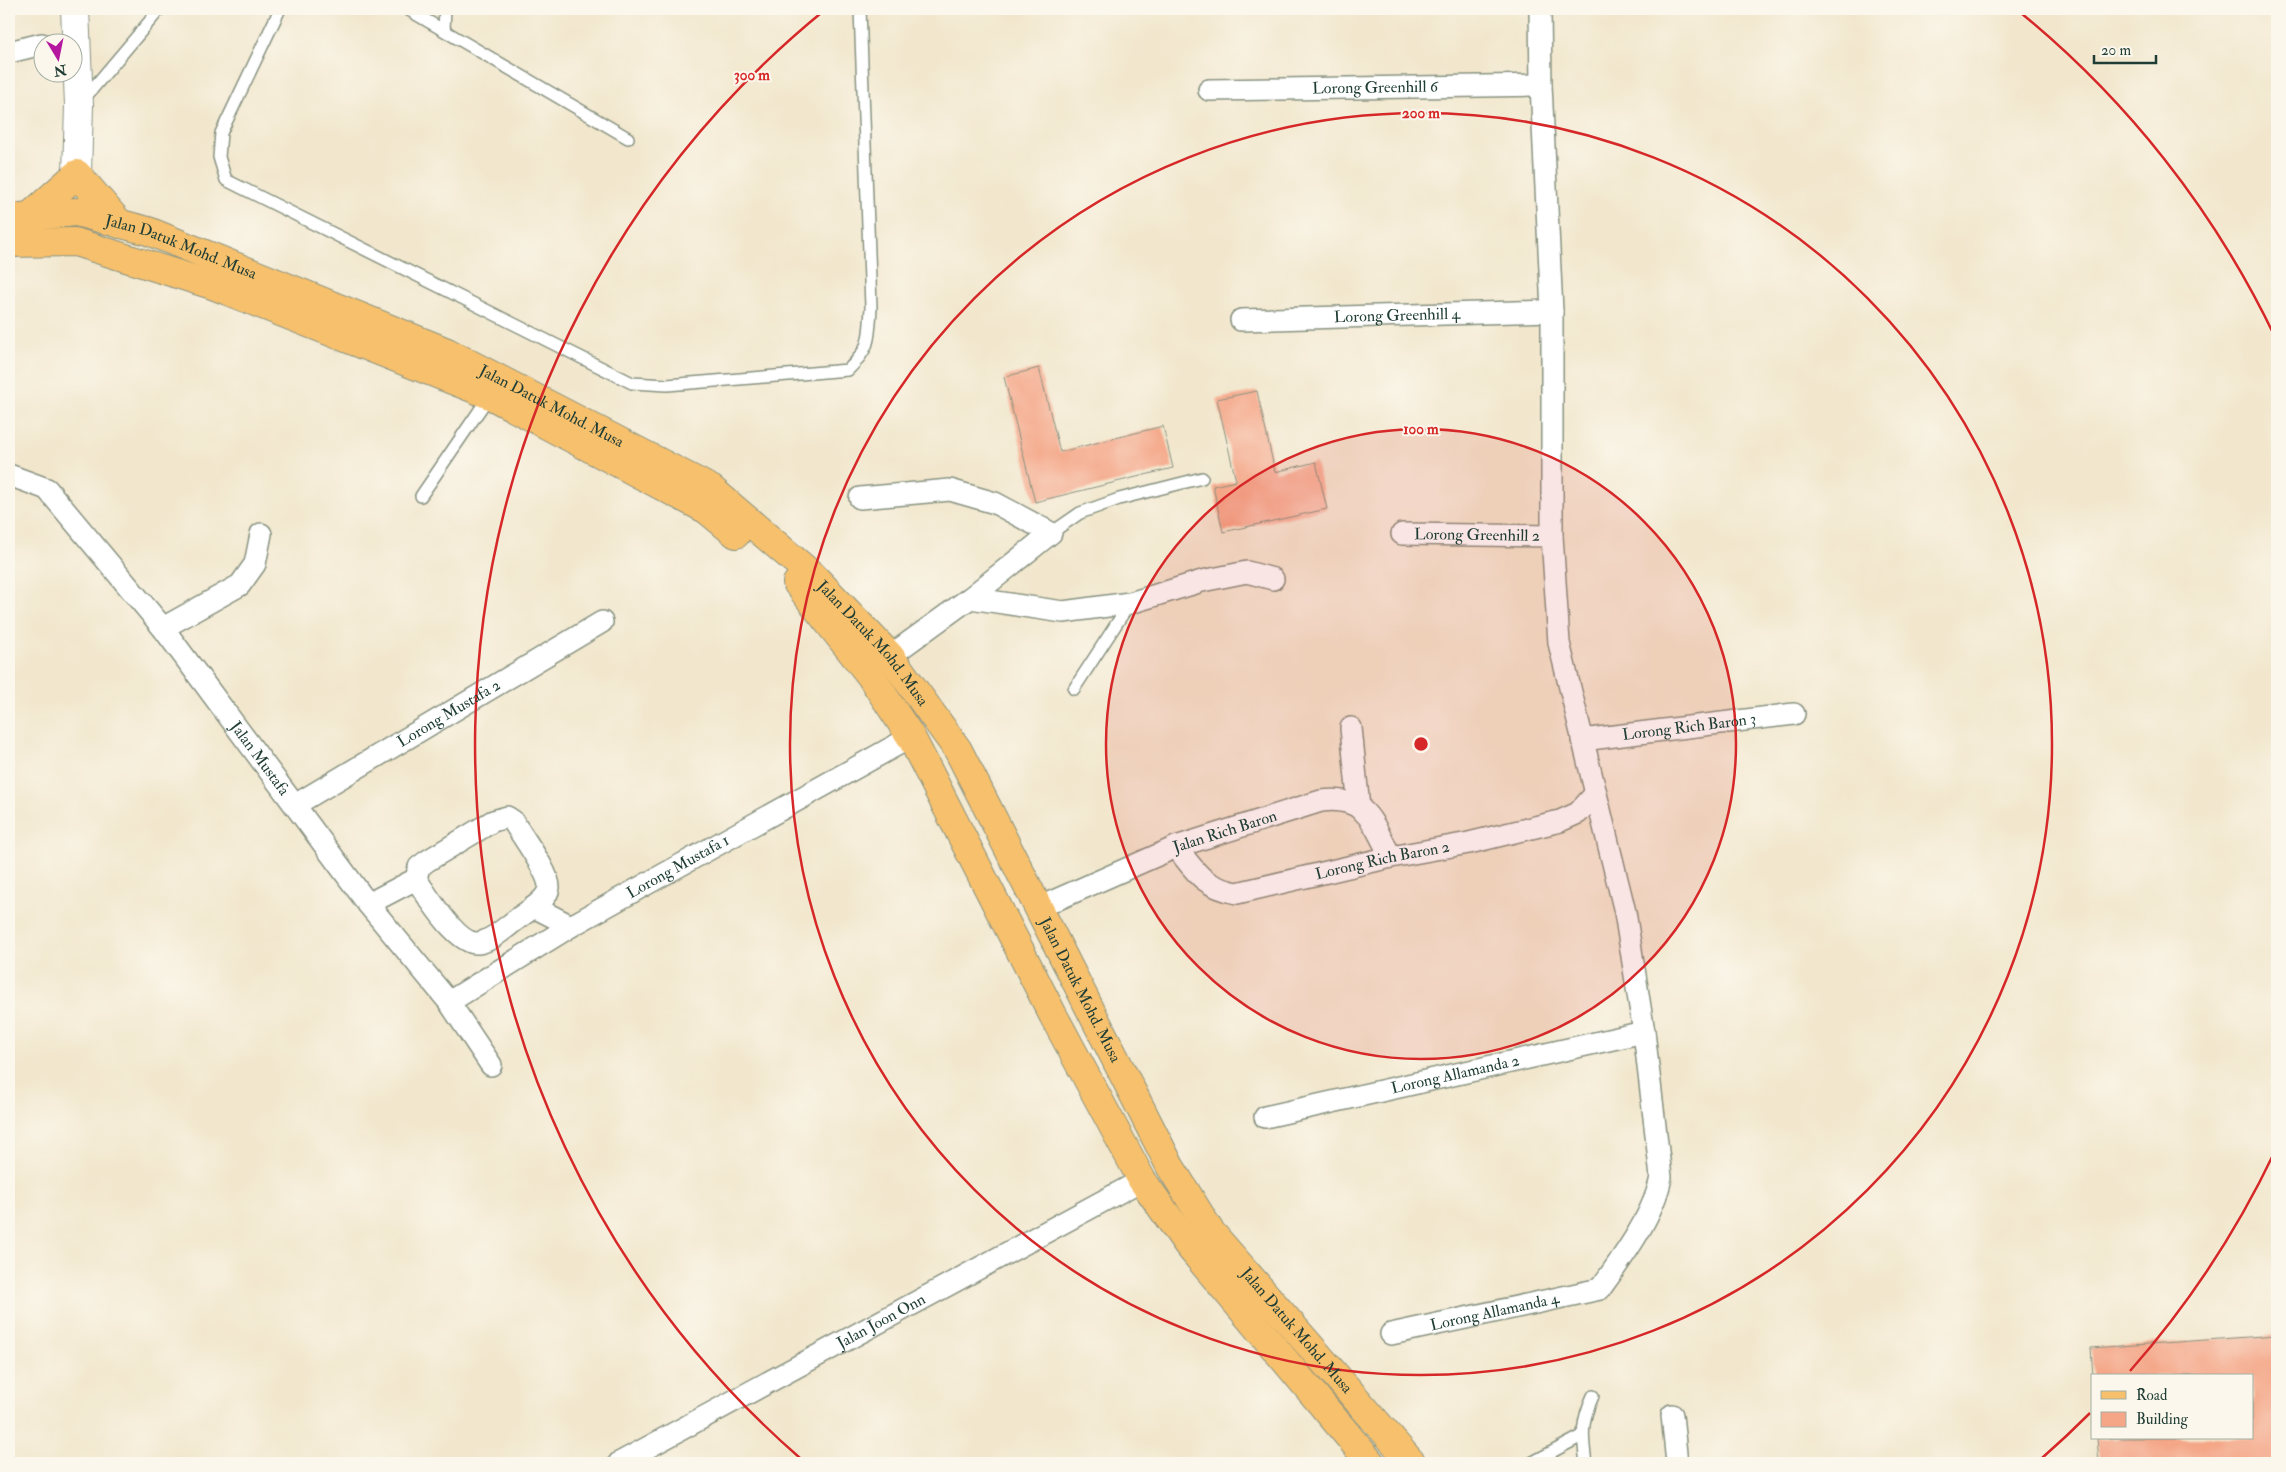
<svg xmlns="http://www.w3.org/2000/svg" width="2286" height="1472" viewBox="0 0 2286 1472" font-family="'IM FELL Double Pica',serif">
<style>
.building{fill:#f4a687}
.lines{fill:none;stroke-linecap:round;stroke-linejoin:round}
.service-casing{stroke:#889280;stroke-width:14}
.minor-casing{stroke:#889280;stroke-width:24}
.tertiary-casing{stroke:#889280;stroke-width:30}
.primary-casing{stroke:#889280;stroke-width:30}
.trunk-casing{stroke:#889280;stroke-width:30}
.service{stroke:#fff;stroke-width:11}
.minor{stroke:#fff;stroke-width:21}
.tertiary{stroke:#fff;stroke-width:28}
.primary{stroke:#f7c06c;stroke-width:28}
.trunk{stroke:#f7c06c;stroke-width:28}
.ring{fill:none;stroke:#d62828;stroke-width:2.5}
.labels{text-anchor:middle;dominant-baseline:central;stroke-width:4;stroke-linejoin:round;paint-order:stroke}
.street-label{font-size:16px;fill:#1f3d34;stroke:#fbf7ec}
.centre{fill:#d62828;stroke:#fbf7ec;stroke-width:2.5}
.ring-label{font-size:15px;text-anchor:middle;font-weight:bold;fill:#d62828;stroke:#fbf7ec;stroke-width:4;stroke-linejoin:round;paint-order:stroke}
</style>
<rect width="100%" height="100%" fill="#fbf7ec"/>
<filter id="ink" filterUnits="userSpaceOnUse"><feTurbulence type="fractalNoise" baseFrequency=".02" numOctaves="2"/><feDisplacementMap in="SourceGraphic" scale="10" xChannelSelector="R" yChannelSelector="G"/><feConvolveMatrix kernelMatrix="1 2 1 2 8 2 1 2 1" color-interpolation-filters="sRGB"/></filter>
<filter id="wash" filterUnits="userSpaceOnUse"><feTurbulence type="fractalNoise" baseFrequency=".0096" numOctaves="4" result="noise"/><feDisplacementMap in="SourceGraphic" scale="20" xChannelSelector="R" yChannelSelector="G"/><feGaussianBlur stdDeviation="1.12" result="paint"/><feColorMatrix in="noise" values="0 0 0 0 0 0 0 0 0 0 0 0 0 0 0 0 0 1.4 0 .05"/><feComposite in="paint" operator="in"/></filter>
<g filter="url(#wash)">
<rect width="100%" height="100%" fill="#f2e7cd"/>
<g id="blocks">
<!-- building -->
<g class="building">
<polygon points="1039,368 1060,452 1163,426 1173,468 1035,502 1004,377"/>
<polygon points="1257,391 1275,472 1316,462 1327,509 1223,532 1213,486 1236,481 1217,399"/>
<polygon points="2277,1335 2277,1463 2099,1463 2097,1438 2252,1438 2252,1376 2093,1376 2091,1348"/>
</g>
</g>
</g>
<g filter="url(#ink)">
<use href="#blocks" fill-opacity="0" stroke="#889280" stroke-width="1"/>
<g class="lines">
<defs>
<g id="service">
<path d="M 280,9 L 221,133 L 219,157 L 226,180 L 632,383 L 667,385 L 848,370 C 871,347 869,339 871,307 L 860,9"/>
<polyline points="407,9 628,138"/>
<polyline points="444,30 445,9"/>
<polyline points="83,100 160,9"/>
<polyline points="421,496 490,395"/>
<polyline points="1051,533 1080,513 1119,499 1202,478"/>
<polyline points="1074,689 1130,603"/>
<polyline points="1531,1463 1582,1436"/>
<path d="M 1586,1463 C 1582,1435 1581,1422 1593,1396"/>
</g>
<g id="minor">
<polyline points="9,52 42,44"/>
<path id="s1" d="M 1209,90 L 1541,85"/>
<path id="s2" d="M 1241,320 L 1552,311"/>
<path id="s3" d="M 9,475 L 47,489 L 163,628 L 368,904 L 449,1002 L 491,1065"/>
<polyline points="860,498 950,490 995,503 1051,533 970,598 890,656"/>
<path id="s4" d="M 1402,534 L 1552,536"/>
<polyline points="970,598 1063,612 1130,603 1202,581 1247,572 1273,579"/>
<polyline points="163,628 240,585 255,564 261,534"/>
<polyline points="1351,728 1359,808"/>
<path id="s5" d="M 1582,740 L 1794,714"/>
<path id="s6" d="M 295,805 L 602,622"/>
<path id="s7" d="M 1176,847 C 1197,873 1202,886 1237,893 L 1391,857 L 1469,843 L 1560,821 L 1578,813 L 1596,793"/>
<path d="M 368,904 L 416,879 L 419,867 L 427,861 L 493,821 L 507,817 L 513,821 C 521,835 549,872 549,887 C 548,900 529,910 520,917 C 508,925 493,941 478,943 C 457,945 427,895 416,879"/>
<polyline points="534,907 571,926"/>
<path id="s8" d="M 1040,907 L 1176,847 L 1321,801 C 1366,795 1372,822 1391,857"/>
<path id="s9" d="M 449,1002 L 571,926 L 911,737"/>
<path id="s10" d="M 1265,1117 L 1644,1032"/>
<path id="s11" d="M 1391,1334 L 1600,1289 C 1623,1257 1654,1215 1661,1177 L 1644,1032 L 1625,912 L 1559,643 L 1552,536 L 1552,311 L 1541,85 L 1540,9"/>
<polyline points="1672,1415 1677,1463"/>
<path id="s12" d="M 619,1463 L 1142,1180"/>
</g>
<polyline id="tertiary" points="75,9 79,105 77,174"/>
<polyline id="primary" points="30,216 77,174 120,224"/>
<g id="trunk">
<path id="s13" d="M 9,218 L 76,212 L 148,231 L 447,352 L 711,489 L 813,576 L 890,656 L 958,750 L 1170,1166 L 1210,1231 L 1412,1463"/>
<polyline points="9,243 75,242 215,286 490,395 707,510 736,534"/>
<polyline points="797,583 870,675 911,737 1053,1015 1142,1180 1188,1245 1371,1463"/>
</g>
</defs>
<!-- service casing -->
<use href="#service" class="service-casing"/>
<!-- minor casing -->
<use href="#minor" class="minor-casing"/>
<!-- tertiary casing -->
<use href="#tertiary" class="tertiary-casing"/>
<!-- primary casing -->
<use href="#primary" class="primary-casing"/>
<!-- trunk casing -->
<use href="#trunk" class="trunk-casing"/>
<!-- service -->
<use href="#service" class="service"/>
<!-- minor -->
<use href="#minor" class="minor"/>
<!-- tertiary -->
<use href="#tertiary" class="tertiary"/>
<!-- primary -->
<use href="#primary" class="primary"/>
<!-- trunk -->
<use href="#trunk" class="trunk"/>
</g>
</g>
<!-- distance rings -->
<circle cx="1421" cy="744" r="315" fill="#d62828" fill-opacity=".12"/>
<g class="ring">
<circle cx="1421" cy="744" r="315"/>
<circle cx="1421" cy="744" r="631"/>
<path d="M2275 1151A946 946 0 0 1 2130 1371M2090 1413A946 946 0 0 1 2042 1458M800 1458A946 946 0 0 1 826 9M2016 9A946 946 0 0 1 2275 337"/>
</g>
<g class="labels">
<!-- street labels -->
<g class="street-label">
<text stroke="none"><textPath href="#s1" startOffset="166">Lorong Greenhill 6</textPath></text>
<text stroke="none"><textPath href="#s13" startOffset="178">Jalan Datuk Mohd. Musa</textPath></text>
<text stroke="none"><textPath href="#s2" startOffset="156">Lorong Greenhill 4</textPath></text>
<text stroke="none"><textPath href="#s13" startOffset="582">Jalan Datuk Mohd. Musa</textPath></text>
<text stroke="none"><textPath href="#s4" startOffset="75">Lorong Greenhill 2</textPath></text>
<text stroke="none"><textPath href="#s13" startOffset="986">Jalan Datuk Mohd. Musa</textPath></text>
<text stroke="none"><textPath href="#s6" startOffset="179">Lorong Mustafa 2</textPath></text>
<text stroke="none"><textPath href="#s5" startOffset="108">Lorong Rich Baron 3</textPath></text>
<text stroke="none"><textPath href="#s3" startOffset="384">Jalan Mustafa</textPath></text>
<text stroke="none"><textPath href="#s8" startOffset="200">Jalan Rich Baron</textPath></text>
<text stroke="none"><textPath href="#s7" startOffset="228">Lorong Rich Baron 2</textPath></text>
<text stroke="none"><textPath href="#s9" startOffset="266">Lorong Mustafa 1</textPath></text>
<text stroke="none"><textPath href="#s13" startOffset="1392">Jalan Datuk Mohd. Musa</textPath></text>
<text stroke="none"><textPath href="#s10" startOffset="195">Lorong Allamanda 2</textPath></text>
<text stroke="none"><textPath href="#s11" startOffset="106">Lorong Allamanda 4</textPath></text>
<text stroke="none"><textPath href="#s12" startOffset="298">Jalan Joon Onn</textPath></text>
<text stroke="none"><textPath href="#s13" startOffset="1798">Jalan Datuk Mohd. Musa</textPath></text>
</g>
</g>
<circle cx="1421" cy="744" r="8" class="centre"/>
<g class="ring-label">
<text x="752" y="80">300 m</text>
<text x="1421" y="118">200 m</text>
<text x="1421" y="434">100 m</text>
</g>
<!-- margin -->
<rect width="2286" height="1472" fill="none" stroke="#fbf7ec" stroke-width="30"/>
<!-- legend -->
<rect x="2091" y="1374" width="162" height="65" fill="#fbf7ec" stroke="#a3ada2"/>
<rect x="2101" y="1391" width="25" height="8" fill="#f7c06c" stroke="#a3ada2"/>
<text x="2136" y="1400" font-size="15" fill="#1f3d34">Road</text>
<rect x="2101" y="1412" width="25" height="15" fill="#f4a687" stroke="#a3ada2"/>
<text x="2136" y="1424" font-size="15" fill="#1f3d34">Building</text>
<!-- north arrow -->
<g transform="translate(58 58) rotate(170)"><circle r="24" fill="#fbf7ec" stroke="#a3ada2"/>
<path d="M0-4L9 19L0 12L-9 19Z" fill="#b5179e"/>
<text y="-8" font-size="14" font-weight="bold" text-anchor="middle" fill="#1f3d34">N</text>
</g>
<!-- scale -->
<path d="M2094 55v8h62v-8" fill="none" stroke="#1f3d34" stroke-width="2.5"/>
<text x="2101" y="55" font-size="15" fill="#1f3d34" stroke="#fbf7ec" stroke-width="4" paint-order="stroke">20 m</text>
</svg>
